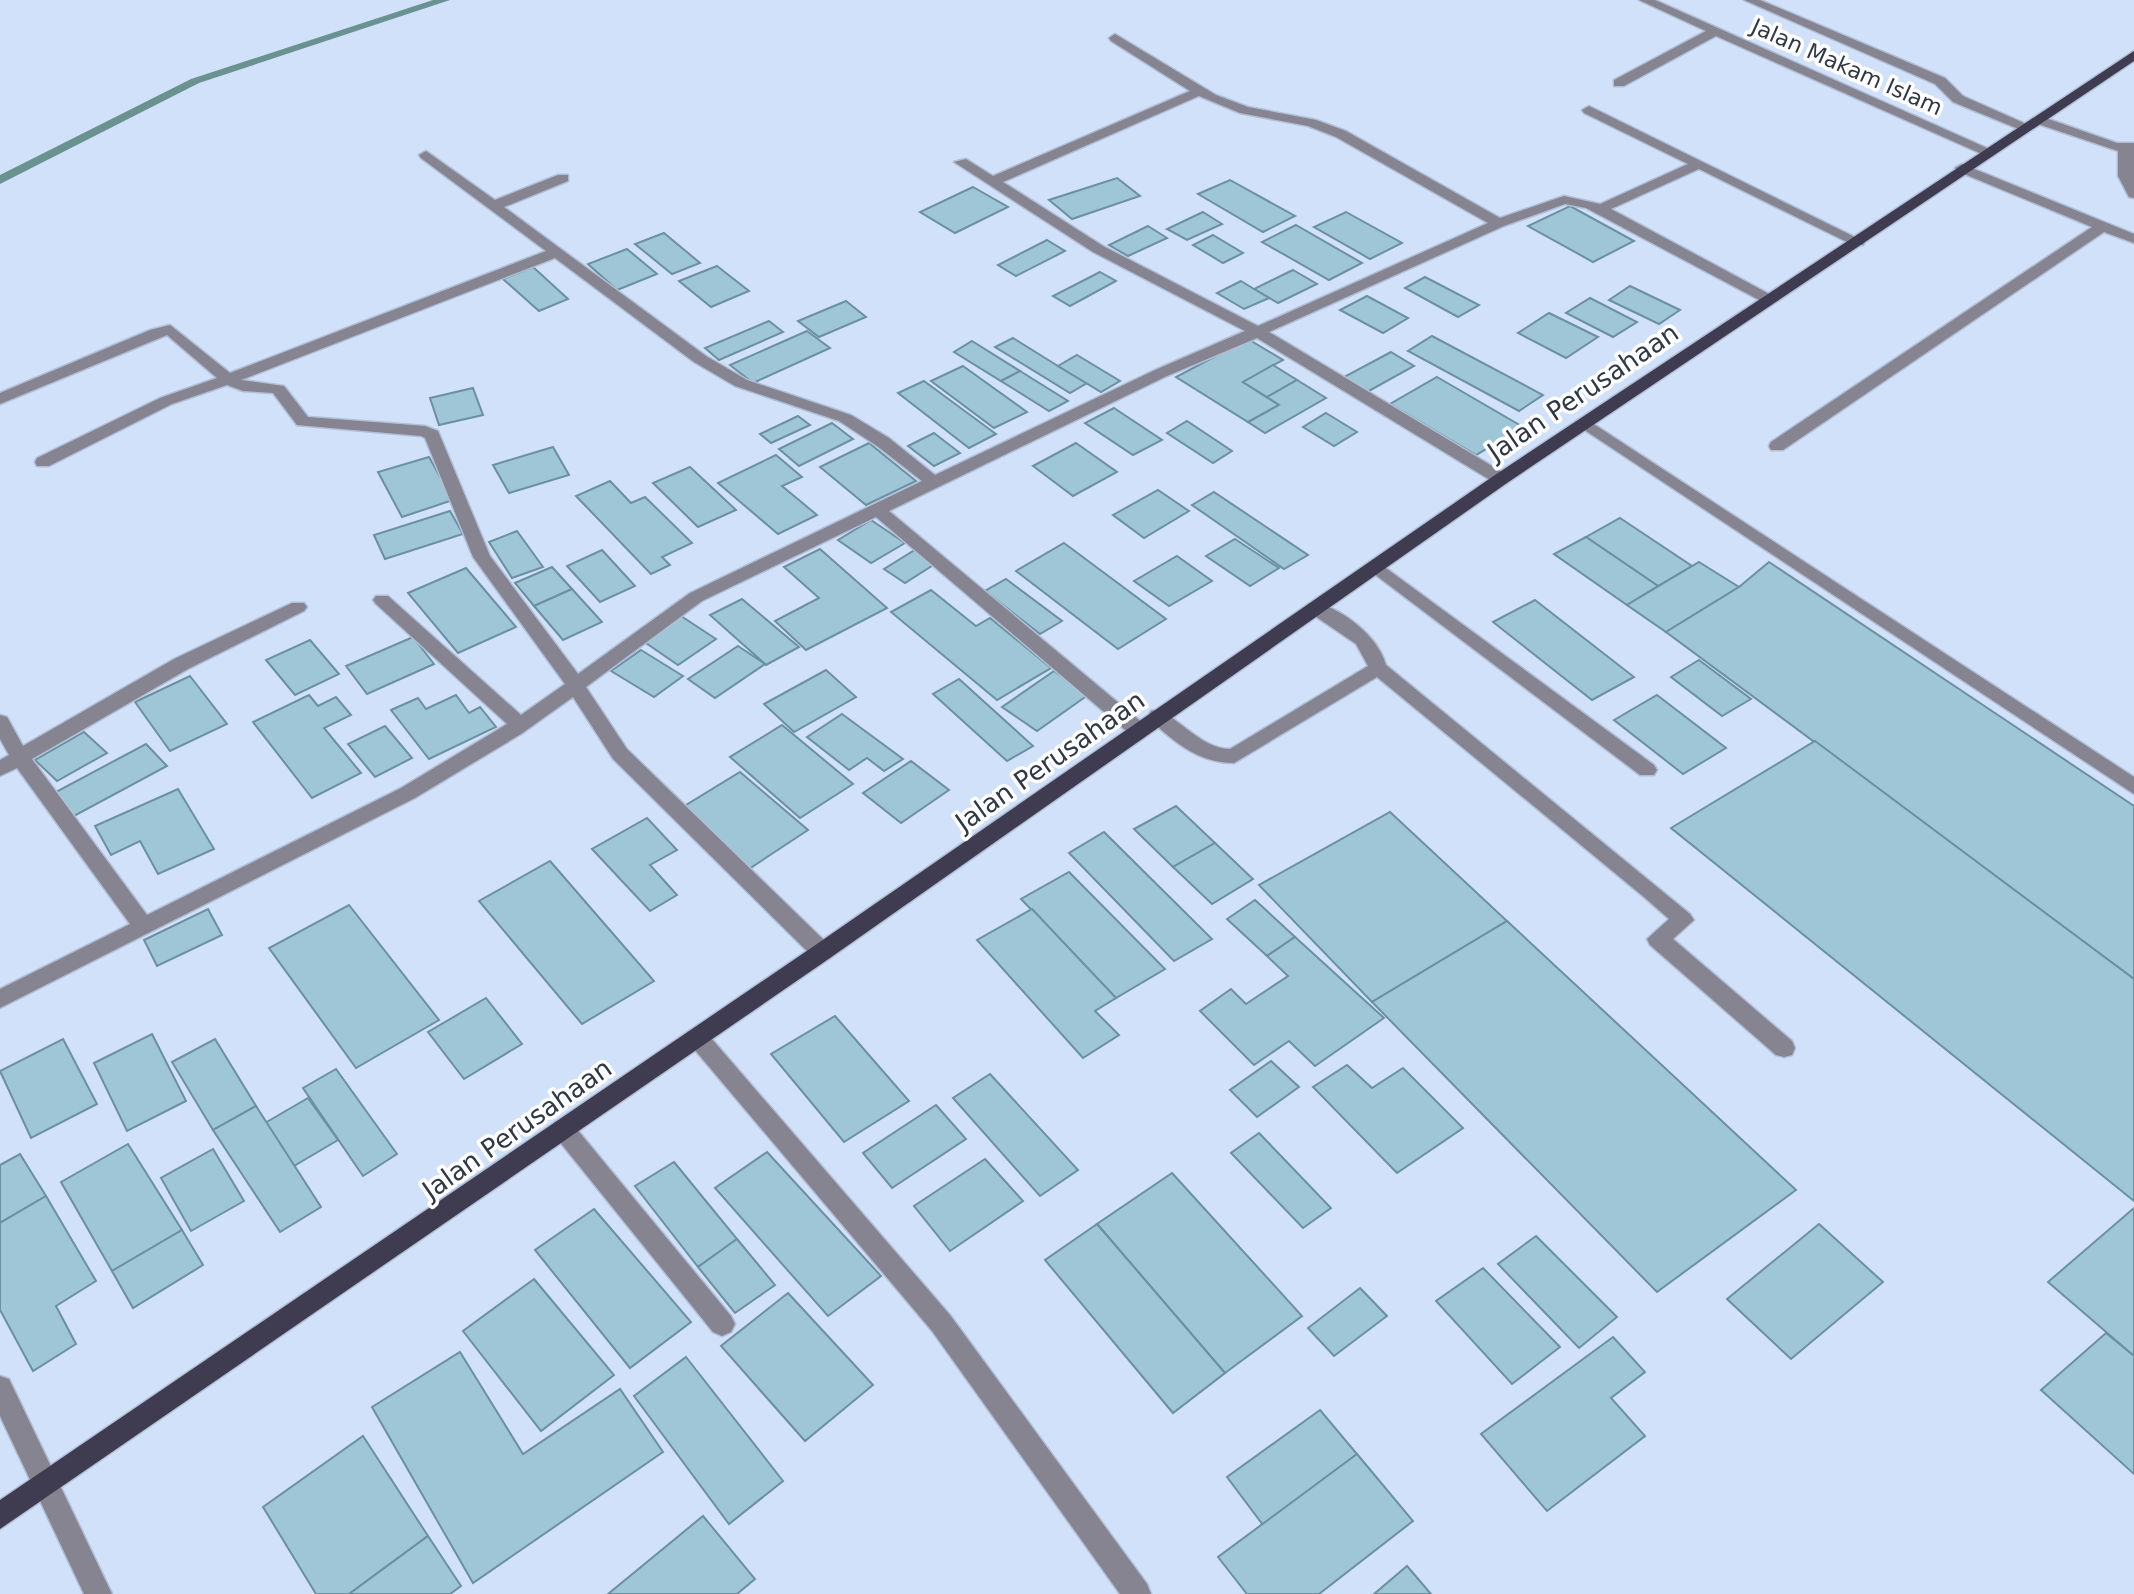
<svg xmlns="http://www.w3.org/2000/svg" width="2134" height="1594" viewBox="0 0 2134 1594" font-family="'DejaVu Sans',sans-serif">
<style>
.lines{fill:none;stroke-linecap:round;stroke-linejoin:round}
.stream{fill:#6a9290;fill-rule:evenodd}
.building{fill:#9fc6d6;stroke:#6b909f;stroke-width:2}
.minor-casing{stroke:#b1bfd6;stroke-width:3}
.major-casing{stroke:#b1bfd6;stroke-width:3}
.minor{fill:#868491;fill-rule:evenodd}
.major{fill:#3f3b51;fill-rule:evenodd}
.labels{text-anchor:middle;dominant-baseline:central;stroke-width:7;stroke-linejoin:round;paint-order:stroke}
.far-street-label{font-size:22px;fill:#303844;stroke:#fff}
.street-label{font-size:26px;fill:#303844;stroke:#fff}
</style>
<rect width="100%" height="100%" fill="#d1e1fa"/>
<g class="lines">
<!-- stream -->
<polygon class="stream" points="433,0 450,0 199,83 0,184 0,175 191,79"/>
</g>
<!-- building -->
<g class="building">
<polygon points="1117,178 1140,196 1072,219 1049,200"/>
<polygon points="1230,180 1295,216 1263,232 1198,194"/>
<polygon points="973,187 1008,207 955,233 920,212"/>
<polygon points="1570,206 1634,241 1593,262 1528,226"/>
<polygon points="1203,212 1222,224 1187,240 1167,229"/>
<polygon points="1346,212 1402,243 1370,259 1314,227"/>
<polygon points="1296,225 1362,263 1329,280 1262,242"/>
<polygon points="1148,226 1167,238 1128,256 1109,245"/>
<polygon points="664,233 700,263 672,274 635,244"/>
<polygon points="1213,235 1243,253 1223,263 1193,245"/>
<polygon points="1047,240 1065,251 1016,276 998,265"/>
<polygon points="627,249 657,274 617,290 588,264"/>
<polygon points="717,266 749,291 711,307 679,281"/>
<polygon points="533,267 568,299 539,311 503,279"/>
<polygon points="1293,270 1317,284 1278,303 1254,289"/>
<polygon points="1100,272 1116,281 1070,306 1053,296"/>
<polygon points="1425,277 1479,305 1458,317 1405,288"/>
<polygon points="1241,281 1254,289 1269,298 1244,309 1217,293"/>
<polygon points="1630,286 1680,310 1659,324 1609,300"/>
<polygon points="1367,296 1408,318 1383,333 1340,310"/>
<polygon points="1590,298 1637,322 1613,337 1566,313"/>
<polygon points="846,301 866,317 819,337 798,321"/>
<polygon points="1549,313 1598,337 1566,358 1518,333"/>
<polygon points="769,321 783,332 719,360 705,348"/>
<polygon points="807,331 830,348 753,383 730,365"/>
<polygon points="1432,336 1543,395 1519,411 1408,351"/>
<polygon points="1013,338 1058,366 1087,383 1070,393 995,347"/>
<polygon points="1248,339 1283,360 1243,382 1279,405 1248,422 1176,377"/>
<polygon points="972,341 1020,371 1001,381 954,352"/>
<polygon points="1391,352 1414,366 1367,392 1344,377"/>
<polygon points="1077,355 1120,381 1101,392 1058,366"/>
<polygon points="1273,365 1297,380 1267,397 1243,382"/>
<polygon points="963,366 1027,412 994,428 931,381"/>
<polygon points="1020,371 1068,401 1049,411 1001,381"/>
<polygon points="1437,377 1523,427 1476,455 1390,404"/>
<polygon points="1297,380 1326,398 1265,433 1248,422 1279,405 1267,397"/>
<polygon points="924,381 996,434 969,448 898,393"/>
<polygon points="473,388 483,415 439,425 430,398"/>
<polygon points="1114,408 1162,440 1133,455 1085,423"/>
<polygon points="1326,413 1357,432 1334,446 1303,427"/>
<polygon points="798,416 810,425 771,443 760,434"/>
<polygon points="1187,421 1232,451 1213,463 1167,433"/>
<polygon points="832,423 853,439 799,466 779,449"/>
<polygon points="934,433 960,453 934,466 908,446"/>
<polygon points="869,443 916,481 866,505 820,467"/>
<polygon points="1076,443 1117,472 1073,496 1033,466"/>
<polygon points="553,447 569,475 509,493 493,465"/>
<polygon points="776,455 802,477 782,486 817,515 778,534 718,483"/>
<polygon points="429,457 453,500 402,517 378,472"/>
<polygon points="690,467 736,510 698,527 653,483"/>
<polygon points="610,481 631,503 645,497 692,543 662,557 670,565 651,574 576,496"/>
<polygon points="1158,490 1189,511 1144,538 1113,515"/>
<polygon points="1214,492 1308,555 1284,569 1192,505"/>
<polygon points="450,511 463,534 385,559 374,535"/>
<polygon points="1620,518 1692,566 1658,586 1586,537"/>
<polygon points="871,520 905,543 871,563 838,540"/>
<polygon points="517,531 543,567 512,578 489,542"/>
<polygon points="1586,537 1658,586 1627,605 1554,554"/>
<polygon points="1235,539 1279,568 1250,586 1206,556"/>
<polygon points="1064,543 1166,619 1118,649 1016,571"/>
<polygon points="918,548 938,562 905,583 884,569"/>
<polygon points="820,549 887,608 806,650 775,621 819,598 784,567"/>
<polygon points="602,550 635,586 600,602 567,566"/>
<polygon points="1177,556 1212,581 1169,606 1134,581"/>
<polygon points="1699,562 1739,587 1666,632 1627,605"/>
<polygon points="1769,562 2134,806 2134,979 1666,632 1739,587"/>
<polygon points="552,567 572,589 534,606 515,583"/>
<polygon points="466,568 516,627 458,653 408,593"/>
<polygon points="1006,579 1062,621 1040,634 985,591"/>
<polygon points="572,589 602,622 563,640 534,606"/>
<polygon points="931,590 976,626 990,618 1051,668 997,700 891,612"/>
<polygon points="742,599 799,647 766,665 710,615"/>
<polygon points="1535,600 1634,677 1592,700 1493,622"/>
<polygon points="681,616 716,639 678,665 643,641"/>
<polygon points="413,637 434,664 367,694 346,666"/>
<polygon points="310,640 339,674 295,695 266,660"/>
<polygon points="738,646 765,664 715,698 688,679"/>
<polygon points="641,650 683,676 654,697 611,671"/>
<polygon points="1699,660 1751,699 1722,716 1671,677"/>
<polygon points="826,670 856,697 794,732 764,704"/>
<polygon points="1054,671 1088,695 1037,731 1002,707"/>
<polygon points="190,676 227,724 170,751 135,702"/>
<polygon points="959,679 1033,746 1007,761 933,694"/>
<polygon points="309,695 318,706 336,697 351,715 324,728 361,773 312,798 253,722"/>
<polygon points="456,695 469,713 480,707 496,727 429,759 391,710 418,698 426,709"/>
<polygon points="1657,695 1726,748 1683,774 1614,720"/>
<polygon points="842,714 903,759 884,771 867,758 849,770 807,737"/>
<polygon points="782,725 853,784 800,818 730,757"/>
<polygon points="385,726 412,758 375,777 348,744"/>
<polygon points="84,732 107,753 57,781 35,760"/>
<polygon points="1815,741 2134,979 2134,1201 1671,828"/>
<polygon points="146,744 167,766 74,816 54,793"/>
<polygon points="911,761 949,790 901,823 863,793"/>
<polygon points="740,772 808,830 746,871 678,810"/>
<polygon points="178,789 214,849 158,874 140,841 111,855 95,826"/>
<polygon points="1176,806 1215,843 1173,867 1134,829"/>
<polygon points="1390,812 1507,921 1372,1002 1259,885"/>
<polygon points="647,818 677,850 650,865 677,895 650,911 592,849"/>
<polygon points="1104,832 1212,939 1174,961 1069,853"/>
<polygon points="1215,843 1253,879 1212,904 1173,867"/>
<polygon points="550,861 654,981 582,1024 479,901"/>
<polygon points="1069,872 1165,969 1116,998 1021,899"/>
<polygon points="1255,900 1295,937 1267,956 1227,919"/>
<polygon points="349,905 439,1020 356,1068 269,948"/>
<polygon points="208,909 222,935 157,966 144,940"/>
<polygon points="1032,909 1116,998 1095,1011 1119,1035 1083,1058 977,940"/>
<polygon points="1507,921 1796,1190 1657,1292 1372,1002"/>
<polygon points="1295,937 1384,1018 1315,1066 1289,1041 1254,1065 1200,1011 1231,989 1246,1004 1288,976 1267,956"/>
<polygon points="486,998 522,1044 464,1079 428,1032"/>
<polygon points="835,1016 909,1101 844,1142 771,1054"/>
<polygon points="152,1034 186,1101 127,1131 94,1063"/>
<polygon points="63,1039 97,1104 31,1138 0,1071"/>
<polygon points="215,1039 256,1106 213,1130 172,1062"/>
<polygon points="1271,1061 1299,1087 1257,1117 1230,1090"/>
<polygon points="1347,1065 1372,1088 1403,1068 1463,1128 1397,1173 1313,1087"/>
<polygon points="336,1069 397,1154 363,1176 303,1088"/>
<polygon points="990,1074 1078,1170 1040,1196 953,1098"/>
<polygon points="308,1098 338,1140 294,1166 265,1123"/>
<polygon points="936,1105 966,1139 892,1188 863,1153"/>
<polygon points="256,1106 321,1207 280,1232 213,1130"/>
<polygon points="1259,1133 1331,1208 1303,1228 1231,1153"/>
<polygon points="128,1144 182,1230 112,1271 61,1182"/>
<polygon points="213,1149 244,1201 191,1231 161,1178"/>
<polygon points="767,1152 881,1276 828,1316 715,1188"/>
<polygon points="20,1154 46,1196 0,1223 0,1165"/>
<polygon points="985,1159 1023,1201 950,1251 914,1206"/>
<polygon points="674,1162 737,1239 698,1267 635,1186"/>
<polygon points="1172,1173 1302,1316 1225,1373 1097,1224"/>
<polygon points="46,1196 96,1281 56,1306 76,1344 33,1371 0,1310 0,1223"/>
<polygon points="2134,1208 2134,1356 2048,1282"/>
<polygon points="594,1209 691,1322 630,1368 535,1250"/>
<polygon points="1097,1224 1225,1373 1173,1413 1045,1260"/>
<polygon points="1819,1224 1883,1282 1791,1359 1727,1299"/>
<polygon points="182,1230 203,1265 133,1308 112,1271"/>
<polygon points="1536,1236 1617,1317 1579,1348 1498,1264"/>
<polygon points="737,1239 775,1285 735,1313 698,1267"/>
<polygon points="1483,1268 1560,1347 1512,1384 1436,1301"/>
<polygon points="534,1279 614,1375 541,1431 463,1331"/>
<polygon points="1360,1288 1387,1316 1334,1356 1308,1328"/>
<polygon points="788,1293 873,1385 805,1441 721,1346"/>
<polygon points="2106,1333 2134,1356 2134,1474 2041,1390"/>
<polygon points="1613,1337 1645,1372 1611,1398 1645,1436 1547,1511 1481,1434"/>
<polygon points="460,1352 523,1454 620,1389 663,1452 473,1583 372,1407"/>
<polygon points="686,1357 783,1481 729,1524 634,1396"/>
<polygon points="1320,1410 1357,1454 1263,1525 1227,1477"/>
<polygon points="363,1436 428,1536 349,1594 316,1594 263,1507"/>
<polygon points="1357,1454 1413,1521 1319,1594 1247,1594 1218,1557"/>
<polygon points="703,1516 755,1579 737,1594 608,1594"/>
<polygon points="428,1536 461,1586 450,1594 349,1594"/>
<polygon points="1407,1566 1431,1594 1374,1594"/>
</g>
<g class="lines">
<defs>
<g id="minor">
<polygon points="1639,0 1655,0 1996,152 1984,155 1716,36 1624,86 1614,86 1614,80 1706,31"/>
<polygon points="1744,0 1760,0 1945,78 1963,96 2033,127 2021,130 1953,102 1935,84"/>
<path d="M 1115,34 L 1216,95 L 1248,107 L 1316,120 L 1346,131 L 1500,218 L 1564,196 L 1600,204 L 1688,164 L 1584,113 L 1582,110 L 1589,106 L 1865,242 L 1863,245 L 1853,245 L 1699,169 L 1611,209 L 1773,296 L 1773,302 L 1763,302 L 1586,208 L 1565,204 L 1504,226 L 1269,332 L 1507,475 L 1509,479 L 1507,483 L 1495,483 L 1257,338 L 1167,376 L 889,511 L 1145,725 L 1148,730 L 1145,735 L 1131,735 L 876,517 L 702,601 L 586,687 L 627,749 L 830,946 L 833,952 L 830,958 L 822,960 L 814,958 L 613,759 L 573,697 L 521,734 L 415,798 L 0,1008 L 0,989 L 130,924 L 17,768 L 0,776 L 0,760 L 9,755 L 0,739 L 0,715 L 7,717 L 23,746 L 174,659 L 292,603 L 304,603 L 307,607 L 304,611 L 188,669 L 32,759 L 147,915 L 401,788 L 507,724 L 376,604 L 373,600 L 376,596 L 388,596 L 521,715 L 565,684 L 473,557 L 425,438 L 421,436 L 297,425 L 273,393 L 243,391 L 227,385 L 172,404 L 49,466 L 37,466 L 35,462 L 37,458 L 160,398 L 217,378 L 167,335 L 0,404 L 0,393 L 150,330 L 170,325 L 230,373 L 546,251 L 421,158 L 419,155 L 426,151 L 495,200 L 558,175 L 568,175 L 568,181 L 504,207 L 706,356 L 747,380 L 851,415 L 889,438 L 935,475 L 1155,370 L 1245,331 L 1093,252 L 954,162 L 966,159 L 993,176 L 1190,91 L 1111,41 L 1109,38 ZM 1199,96 L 1240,113 L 1308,126 L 1336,137 L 1488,223 L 1258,326 L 1103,246 L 1003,182 ZM 555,258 L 694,362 L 735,386 L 839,421 L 877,446 L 922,481 L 690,593 L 578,674 L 490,556 L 438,431 L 425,426 L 308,417 L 284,386 L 241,380 Z"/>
<polygon points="2040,116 2117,143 2134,143 2134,198 2129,197 2118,176 2118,151 2035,123 2033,120"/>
<polygon points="1962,164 2134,234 2134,243 2104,232 1783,450 1771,450 1769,446 1771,442 2092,227 1957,171 1955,168"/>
<polygon points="1586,419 2134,777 2134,794 1580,427 1580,421"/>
<polygon points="1375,560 1654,765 1657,770 1654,775 1640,775 1369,570 1366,566"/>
<path d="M 1315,602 C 1344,610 1378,636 1386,665 L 1690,914 L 1694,920 L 1673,939 L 1792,1041 L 1795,1048 L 1792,1055 L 1784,1057 L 1776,1055 L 1650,945 L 1647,939 L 1669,919 L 1644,897 L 1377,677 L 1234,763 C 1199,763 1176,743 1151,721 L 1148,716 L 1151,711 C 1171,706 1197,749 1230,749 L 1368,666 L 1356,644 L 1309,612 L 1306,608 L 1309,604 Z"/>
<polygon points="697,1028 705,1031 950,1315 1147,1584 1151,1594 1120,1594 932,1331 689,1043 686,1037 689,1031"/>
<polygon points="563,1119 571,1122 731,1316 735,1324 731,1332 722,1336 713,1332 555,1136 551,1129 555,1122"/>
<polygon points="0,1376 9,1379 112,1594 84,1594 0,1416"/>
</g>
<polygon id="major" points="2134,51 2134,61 1507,483 830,958 0,1529 0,1500 814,946 1495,475"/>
</defs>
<!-- minor casing -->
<use href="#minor" class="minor-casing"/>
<!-- major casing -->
<use href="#major" class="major-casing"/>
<!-- minor -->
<use href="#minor" class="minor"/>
<!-- major -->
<use href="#major" class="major"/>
</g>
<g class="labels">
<!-- far-street labels -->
<g class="far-street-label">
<text transform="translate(1847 67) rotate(24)">Jalan Makam Islam</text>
</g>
<!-- street labels -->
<g class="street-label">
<text transform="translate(1583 392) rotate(-34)">Jalan Perusahaan</text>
<text transform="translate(1050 761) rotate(-35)">Jalan Perusahaan</text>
<text transform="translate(517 1129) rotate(-35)">Jalan Perusahaan</text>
</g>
</g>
</svg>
